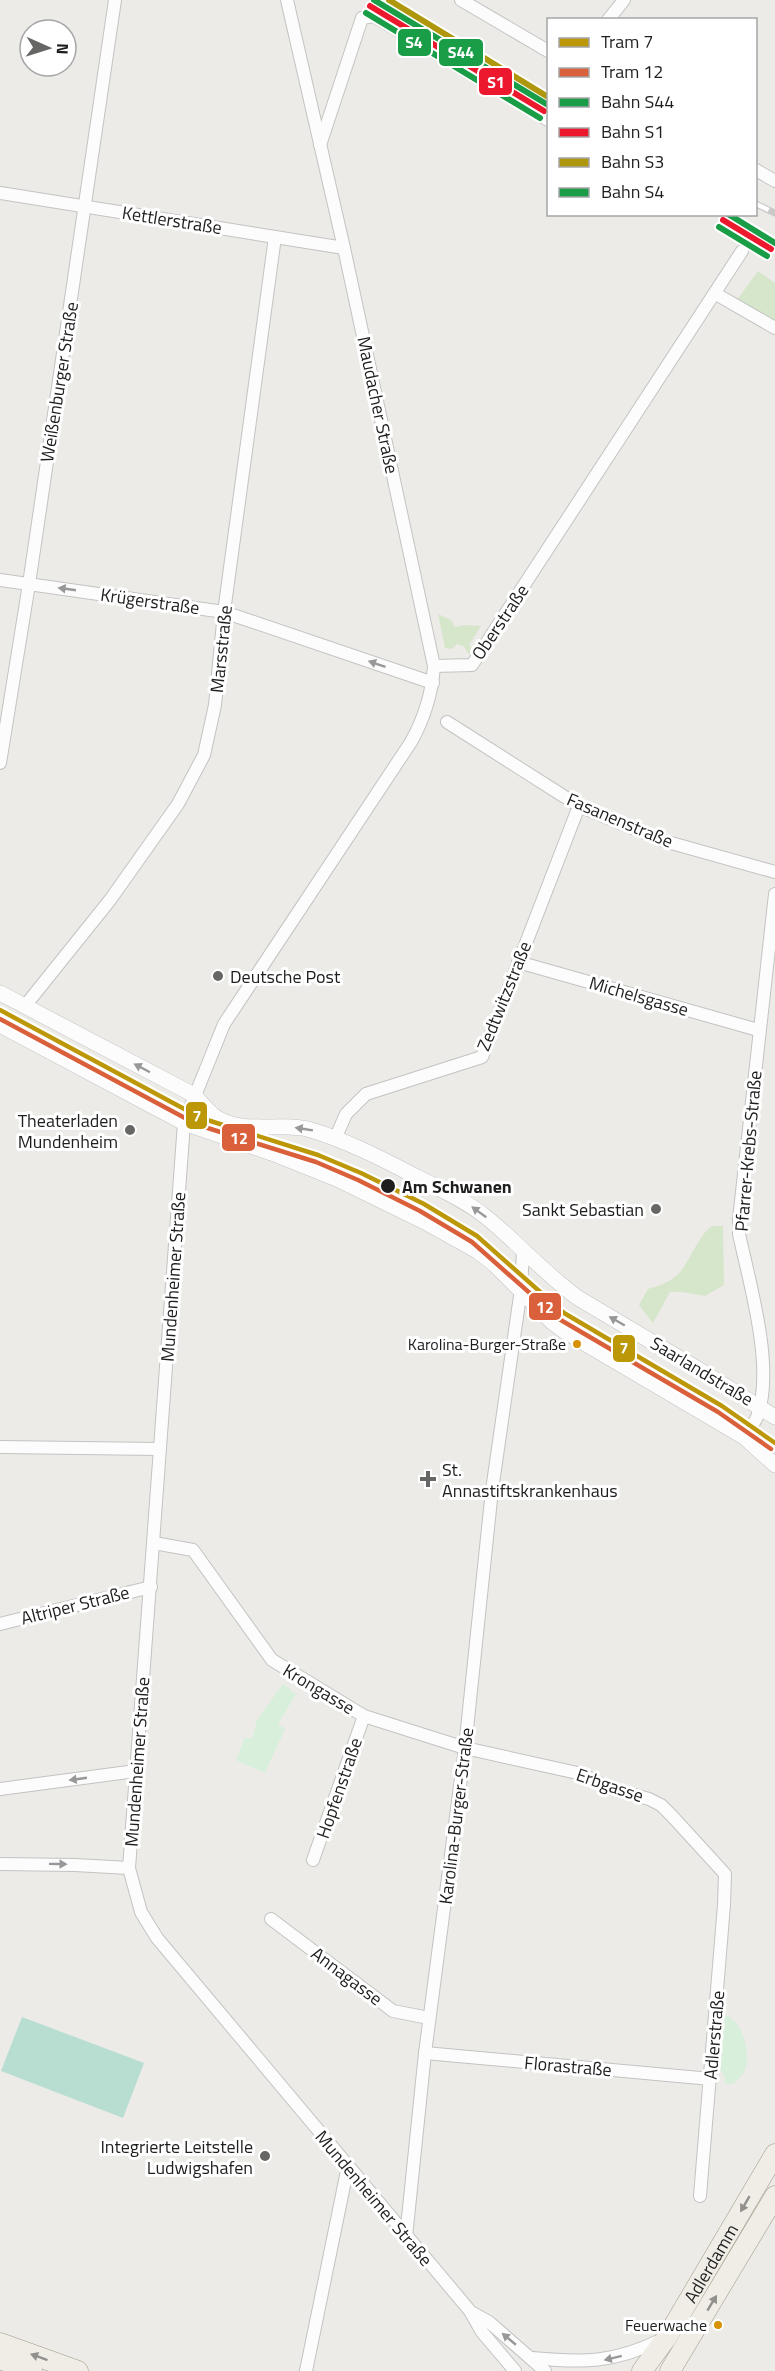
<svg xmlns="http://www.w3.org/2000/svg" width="775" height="2371" viewBox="0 0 775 2371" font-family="'Titillium Web',sans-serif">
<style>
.grass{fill:#d6e6ca}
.park{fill:#d8efdb}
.pitch{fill:#b8ded2}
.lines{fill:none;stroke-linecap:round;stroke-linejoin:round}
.minor-casing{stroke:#c3c3c2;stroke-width:14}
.tertiary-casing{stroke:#c3c3c2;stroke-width:16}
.primary-casing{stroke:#a09a87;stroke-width:21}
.minor{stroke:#fcfcfc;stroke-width:12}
.tertiary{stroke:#fcfcfc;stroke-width:15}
.primary{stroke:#efede6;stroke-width:20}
.rail-casing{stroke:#cacac9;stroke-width:7}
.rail{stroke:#fff;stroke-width:4.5;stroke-dasharray:14;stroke-linecap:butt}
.rail-1-casing{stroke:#fff;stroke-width:10}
.rail-2-casing{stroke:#fff;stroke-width:10}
.rail-3-casing{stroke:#fff;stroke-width:10}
.rail-4-casing{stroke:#fff;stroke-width:10}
.rail-1{stroke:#1a9d47;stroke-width:6}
.rail-2{stroke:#ec192e;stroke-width:6}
.rail-3{stroke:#ae970d;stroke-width:6}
.rail-4{stroke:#1a9d47;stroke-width:6}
.tram-1-casing{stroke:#fff;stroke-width:9}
.tram-2-casing{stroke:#fff;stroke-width:9}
.tram-1{stroke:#bc9809;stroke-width:4.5}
.tram-2{stroke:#da603b;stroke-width:4.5}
.oneway{fill:#989898}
.oneway2{fill:#91908c}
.poi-dot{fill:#666665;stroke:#fff;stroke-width:2}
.stop-dot{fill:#1e1e1e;stroke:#fff;stroke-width:2}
.bus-dot{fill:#d69204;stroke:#fff;stroke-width:2}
.labels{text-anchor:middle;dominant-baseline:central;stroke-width:6;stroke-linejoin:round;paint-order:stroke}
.bus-label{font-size:16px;fill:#1e1e1e;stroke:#fff;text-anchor:end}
.street-label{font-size:18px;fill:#1e1e1e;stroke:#fff}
.poi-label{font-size:18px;fill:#1e1e1e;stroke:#fff;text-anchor:end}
.stop-label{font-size:18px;font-weight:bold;fill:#1e1e1e;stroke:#fff;text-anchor:start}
.line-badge{stroke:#fff;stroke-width:2}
.badge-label{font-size:16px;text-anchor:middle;font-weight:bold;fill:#fff}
</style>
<rect width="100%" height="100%" fill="#ecebe8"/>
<!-- grass -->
<g class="grass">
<polygon points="758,271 775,283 775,323 737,300"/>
<polygon points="438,614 451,620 455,627 465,625 481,626 469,645 474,650 470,655 463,646 457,644 452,649 445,648"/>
<path d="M 712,1226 L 723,1226 L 724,1285 L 705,1296 L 682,1292 L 670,1292 L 653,1323 L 639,1305 L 648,1289 C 683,1279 682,1269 699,1241 C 703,1235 706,1230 712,1226 Z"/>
</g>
<!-- park -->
<g class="park">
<polygon points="283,1684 296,1694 278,1724 285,1729 265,1773 236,1760 245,1737 252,1739 257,1720"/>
<path d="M 722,2014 C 743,2018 751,2053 745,2070 C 744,2075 737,2080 733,2084 L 725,2084 L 724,2075 L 720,2071 Z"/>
</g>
<!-- pitch -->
<polygon class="pitch" points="22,2017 144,2063 123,2118 1,2071"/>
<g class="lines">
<defs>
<g id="minor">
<path d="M 287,0 L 344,248 L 434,666 C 432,694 425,717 411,742 L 224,1024 L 184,1123 L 129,1868 L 141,1912 L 157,1938 L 470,2311 L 482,2332 L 515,2371"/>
<polyline points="461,0 548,51"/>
<polyline points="608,20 624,0"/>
<polyline points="320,145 362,18 374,16 548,120"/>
<polyline points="756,170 775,181"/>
<polyline points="0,193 344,248"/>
<polyline points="716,294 775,328"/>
<polyline points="0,580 224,612 433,683"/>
<polyline points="434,666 472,665 742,251"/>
<polyline points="447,722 579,806 664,841 775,872"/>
<polyline points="0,763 29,584 115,0"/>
<polyline points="518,962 758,1030"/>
<polyline points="25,1006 110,900 178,804 204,755 215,705 224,612 275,237"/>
<polyline points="335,1139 346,1114 366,1094 482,1057 579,806"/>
<path d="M 744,1437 C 748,1431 754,1424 757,1417 C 775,1369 750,1285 739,1234 L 739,1219 L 775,894"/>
<polyline points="0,1447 160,1449"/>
<polyline points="154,1543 193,1550 272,1660 364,1716 465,1748 582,1774 609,1788 649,1799 661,1805 672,1816 725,1874 724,1905 700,2196"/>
<polyline points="0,1624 151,1587"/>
<polyline points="0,1789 136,1771"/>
<polyline points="313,1860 364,1716"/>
<polyline points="0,1864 75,1865 129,1868"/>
<polyline points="271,1919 393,2011 429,2018"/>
<polyline points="425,2053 711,2079"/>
<polyline points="406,2237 425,2053 465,1748 492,1490 521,1289 523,1251"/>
<polyline points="471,2312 489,2322 545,2371"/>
<path d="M 532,2358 C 584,2363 613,2363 661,2340"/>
<polyline points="306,2371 348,2166"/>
</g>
<g id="tertiary">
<path d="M 0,993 L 194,1095 C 200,1102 206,1109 213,1115 C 239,1136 281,1121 311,1130 C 348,1141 384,1160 419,1178 C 442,1190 466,1201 486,1217 C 518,1243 545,1274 578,1298 L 713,1378 L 775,1417"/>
<polyline points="0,1025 184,1123 277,1155 337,1179 425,1222 477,1251 494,1264 552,1322 564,1331 744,1437 775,1465"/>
</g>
<g id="primary">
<polyline points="0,2343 78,2371"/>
<polyline points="0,2359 32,2371"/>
<path id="s1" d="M 642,2371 L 667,2337 L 775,2154"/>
<polyline points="670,2371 775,2196"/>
</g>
</defs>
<!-- minor casing -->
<use href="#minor" class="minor-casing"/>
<!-- tertiary casing -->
<use href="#tertiary" class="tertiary-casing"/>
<!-- primary casing -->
<use href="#primary" class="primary-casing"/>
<!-- minor -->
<use href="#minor" class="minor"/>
<!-- tertiary -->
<use href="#tertiary" class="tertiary"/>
<!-- primary -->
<use href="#primary" class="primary"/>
<defs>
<g id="rail">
<polyline points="756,204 775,213"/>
<polyline points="731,214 751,229"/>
</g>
</defs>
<!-- rail casing -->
<use href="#rail" class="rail-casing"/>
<!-- rail -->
<use href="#rail" class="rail"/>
<defs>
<g id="rail-1">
<polyline points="374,0 548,105"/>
<polyline points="728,214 775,243"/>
</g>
<g id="rail-2">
<polyline points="370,6 544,111"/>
<polyline points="723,220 771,249"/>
</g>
<polyline id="rail-3" points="389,0 548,97"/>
<g id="rail-4">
<polyline points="366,13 540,118"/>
<polyline points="719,227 767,256"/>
</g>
</defs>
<!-- rail-1 casing -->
<use href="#rail-1" class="rail-1-casing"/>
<!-- rail-2 casing -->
<use href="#rail-2" class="rail-2-casing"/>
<!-- rail-3 casing -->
<use href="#rail-3" class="rail-3-casing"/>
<!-- rail-4 casing -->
<use href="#rail-4" class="rail-4-casing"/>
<!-- rail-1 -->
<use href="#rail-1" class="rail-1"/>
<!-- rail-2 -->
<use href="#rail-2" class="rail-2"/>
<!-- rail-3 -->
<use href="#rail-3" class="rail-3"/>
<!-- rail-4 -->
<use href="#rail-4" class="rail-4"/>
<defs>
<polyline id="tram-1" points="0,1010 201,1118 318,1155 361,1173 424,1204 477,1236 564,1313 722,1406 775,1443"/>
<polyline id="tram-2" points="0,1019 198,1125 316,1162 358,1180 420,1211 472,1242 559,1319 718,1412 771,1449"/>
</defs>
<!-- tram-1 casing -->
<use href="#tram-1" class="tram-1-casing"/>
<!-- tram-2 casing -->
<use href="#tram-2" class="tram-2-casing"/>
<!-- tram-1 -->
<use href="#tram-1" class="tram-1"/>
<!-- tram-2 -->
<use href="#tram-2" class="tram-2"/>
</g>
<!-- one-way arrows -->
<defs><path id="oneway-solid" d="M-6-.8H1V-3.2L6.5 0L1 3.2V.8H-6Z" transform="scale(1.5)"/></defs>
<g class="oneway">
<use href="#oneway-solid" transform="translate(67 589) rotate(-172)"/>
<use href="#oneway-solid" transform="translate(377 664) rotate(-161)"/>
<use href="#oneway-solid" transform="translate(142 1068) rotate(-152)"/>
<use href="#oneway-solid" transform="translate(304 1129) rotate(-171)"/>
<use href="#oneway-solid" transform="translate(479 1212) rotate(-144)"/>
<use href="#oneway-solid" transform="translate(617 1321) rotate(-150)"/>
<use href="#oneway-solid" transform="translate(78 1779) rotate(172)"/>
<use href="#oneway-solid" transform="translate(58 1864) rotate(1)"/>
<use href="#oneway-solid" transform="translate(509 2339) rotate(-140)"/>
<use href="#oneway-solid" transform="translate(613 2358) rotate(166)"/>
</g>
<g class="oneway2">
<use href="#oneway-solid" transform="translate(745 2204) rotate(120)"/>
<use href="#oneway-solid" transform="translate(712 2303) rotate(-59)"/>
<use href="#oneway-solid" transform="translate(39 2357) rotate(-160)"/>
</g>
<!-- markers -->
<g class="poi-dot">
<circle cx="218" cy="976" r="6"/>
<circle cx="130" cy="1130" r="6"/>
<circle cx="656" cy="1209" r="6"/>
<path d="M425 1470h6v6h6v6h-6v6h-6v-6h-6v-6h6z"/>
<circle cx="265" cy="2156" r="6"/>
</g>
<circle class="stop-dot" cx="388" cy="1186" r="8"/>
<g class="bus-dot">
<circle cx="577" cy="1344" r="5"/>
<circle cx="718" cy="2325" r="5"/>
</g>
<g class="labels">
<!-- bus labels -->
<g class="bus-label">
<text x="566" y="1344">Karolina-Burger-Straße</text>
<text x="707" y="2325">Feuerwache</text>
</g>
<!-- street labels -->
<g class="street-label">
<text transform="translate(172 220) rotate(9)">Kettlerstraße</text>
<text transform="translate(59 382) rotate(-81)">Weißenburger Straße</text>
<text transform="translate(378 405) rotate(78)">Maudacher Straße</text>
<text transform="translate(150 601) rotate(8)">Krügerstraße</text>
<text transform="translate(500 622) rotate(-56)">Oberstraße</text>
<text transform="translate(221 649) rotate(-84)">Marsstraße</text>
<text transform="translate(620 820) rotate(23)">Fasanenstraße</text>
<text transform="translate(504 996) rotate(-68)">Zedtwitzstraße</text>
<text transform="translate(639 996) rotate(16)">Michelsgasse</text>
<text transform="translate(748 1151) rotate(-85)">Pfarrer-Krebs-Straße</text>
<text transform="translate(173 1277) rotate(-86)">Mundenheimer Straße</text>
<text transform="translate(702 1371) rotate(31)">Saarlandstraße</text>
<text transform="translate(75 1605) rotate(-14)">Altriper Straße</text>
<text transform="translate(319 1689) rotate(31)">Krongasse</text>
<text transform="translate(137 1762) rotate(-86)">Mundenheimer Straße</text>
<text transform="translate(610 1785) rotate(19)">Erbgasse</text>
<text transform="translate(339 1788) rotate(-71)">Hopfenstraße</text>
<text transform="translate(456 1816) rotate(-83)">Karolina-Burger-Straße</text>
<text transform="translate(347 1976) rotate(37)">Annagasse</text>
<text transform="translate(714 2035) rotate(-85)">Adlerstraße</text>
<text transform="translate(568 2066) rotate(5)">Florastraße</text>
<text transform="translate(374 2198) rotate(50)">Mundenheimer Straße</text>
<text stroke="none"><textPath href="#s1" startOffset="128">Adlerdamm</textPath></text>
</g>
<!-- poi labels -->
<g class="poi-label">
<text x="230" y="976" text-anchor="start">Deutsche Post</text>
<text x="118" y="1120">Theaterladen<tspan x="118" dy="21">Mundenheim</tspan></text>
<text x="644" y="1209">Sankt Sebastian</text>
<text x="442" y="1469" text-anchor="start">St.<tspan x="442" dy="21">Annastiftskrankenhaus</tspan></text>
<text x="253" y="2146">Integrierte Leitstelle<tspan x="253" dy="21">Ludwigshafen</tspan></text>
</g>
<!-- stop labels -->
<g class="stop-label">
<text x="402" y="1186">Am Schwanen</text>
</g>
</g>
<g class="line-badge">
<rect x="397" y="28" width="35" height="29" rx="6" fill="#1a9d47"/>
<rect x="438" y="38" width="46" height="29" rx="6" fill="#1a9d47"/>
<rect x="478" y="67" width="35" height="29" rx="6" fill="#ec192e"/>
<rect x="185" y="1101" width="23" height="29" rx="6" fill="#bc9809"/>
<rect x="221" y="1123" width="35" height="29" rx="6" fill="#da603b"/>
<rect x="528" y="1292" width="34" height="29" rx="6" fill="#da603b"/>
<rect x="612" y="1334" width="24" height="29" rx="6" fill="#bc9809"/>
</g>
<g class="badge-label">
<text x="414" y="48">S4</text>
<text x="461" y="58">S44</text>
<text x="496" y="88">S1</text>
<text x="197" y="1122">7</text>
<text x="239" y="1144">12</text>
<text x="545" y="1313">12</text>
<text x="624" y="1354">7</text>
</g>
<!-- legend -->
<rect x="547" y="18" width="210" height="198" fill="#ffffff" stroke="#a5a5a5" stroke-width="1.5"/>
<rect x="559" y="38" width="30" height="9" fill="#bc9809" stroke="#a5a5a5" stroke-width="1.5"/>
<text x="601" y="48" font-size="18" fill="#1e1e1e">Tram 7</text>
<rect x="559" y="68" width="30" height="9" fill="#da603b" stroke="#a5a5a5" stroke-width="1.5"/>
<text x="601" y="78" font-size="18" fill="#1e1e1e">Tram 12</text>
<rect x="559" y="98" width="30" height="9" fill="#1a9d47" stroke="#a5a5a5" stroke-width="1.5"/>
<text x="601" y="108" font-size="18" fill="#1e1e1e">Bahn S44</text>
<rect x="559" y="128" width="30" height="9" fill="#ec192e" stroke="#a5a5a5" stroke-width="1.5"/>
<text x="601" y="138" font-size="18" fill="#1e1e1e">Bahn S1</text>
<rect x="559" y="158" width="30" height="9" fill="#ae970d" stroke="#a5a5a5" stroke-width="1.5"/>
<text x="601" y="168" font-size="18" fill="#1e1e1e">Bahn S3</text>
<rect x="559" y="188" width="30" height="9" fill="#1a9d47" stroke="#a5a5a5" stroke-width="1.5"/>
<text x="601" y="198" font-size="18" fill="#1e1e1e">Bahn S4</text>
<!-- north arrow -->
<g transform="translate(48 48) rotate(93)"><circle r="28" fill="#ffffff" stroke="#a5a5a5" stroke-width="1.5"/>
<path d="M0-4.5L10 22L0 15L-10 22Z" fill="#666665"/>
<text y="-9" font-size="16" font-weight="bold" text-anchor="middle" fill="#1e1e1e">N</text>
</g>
</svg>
